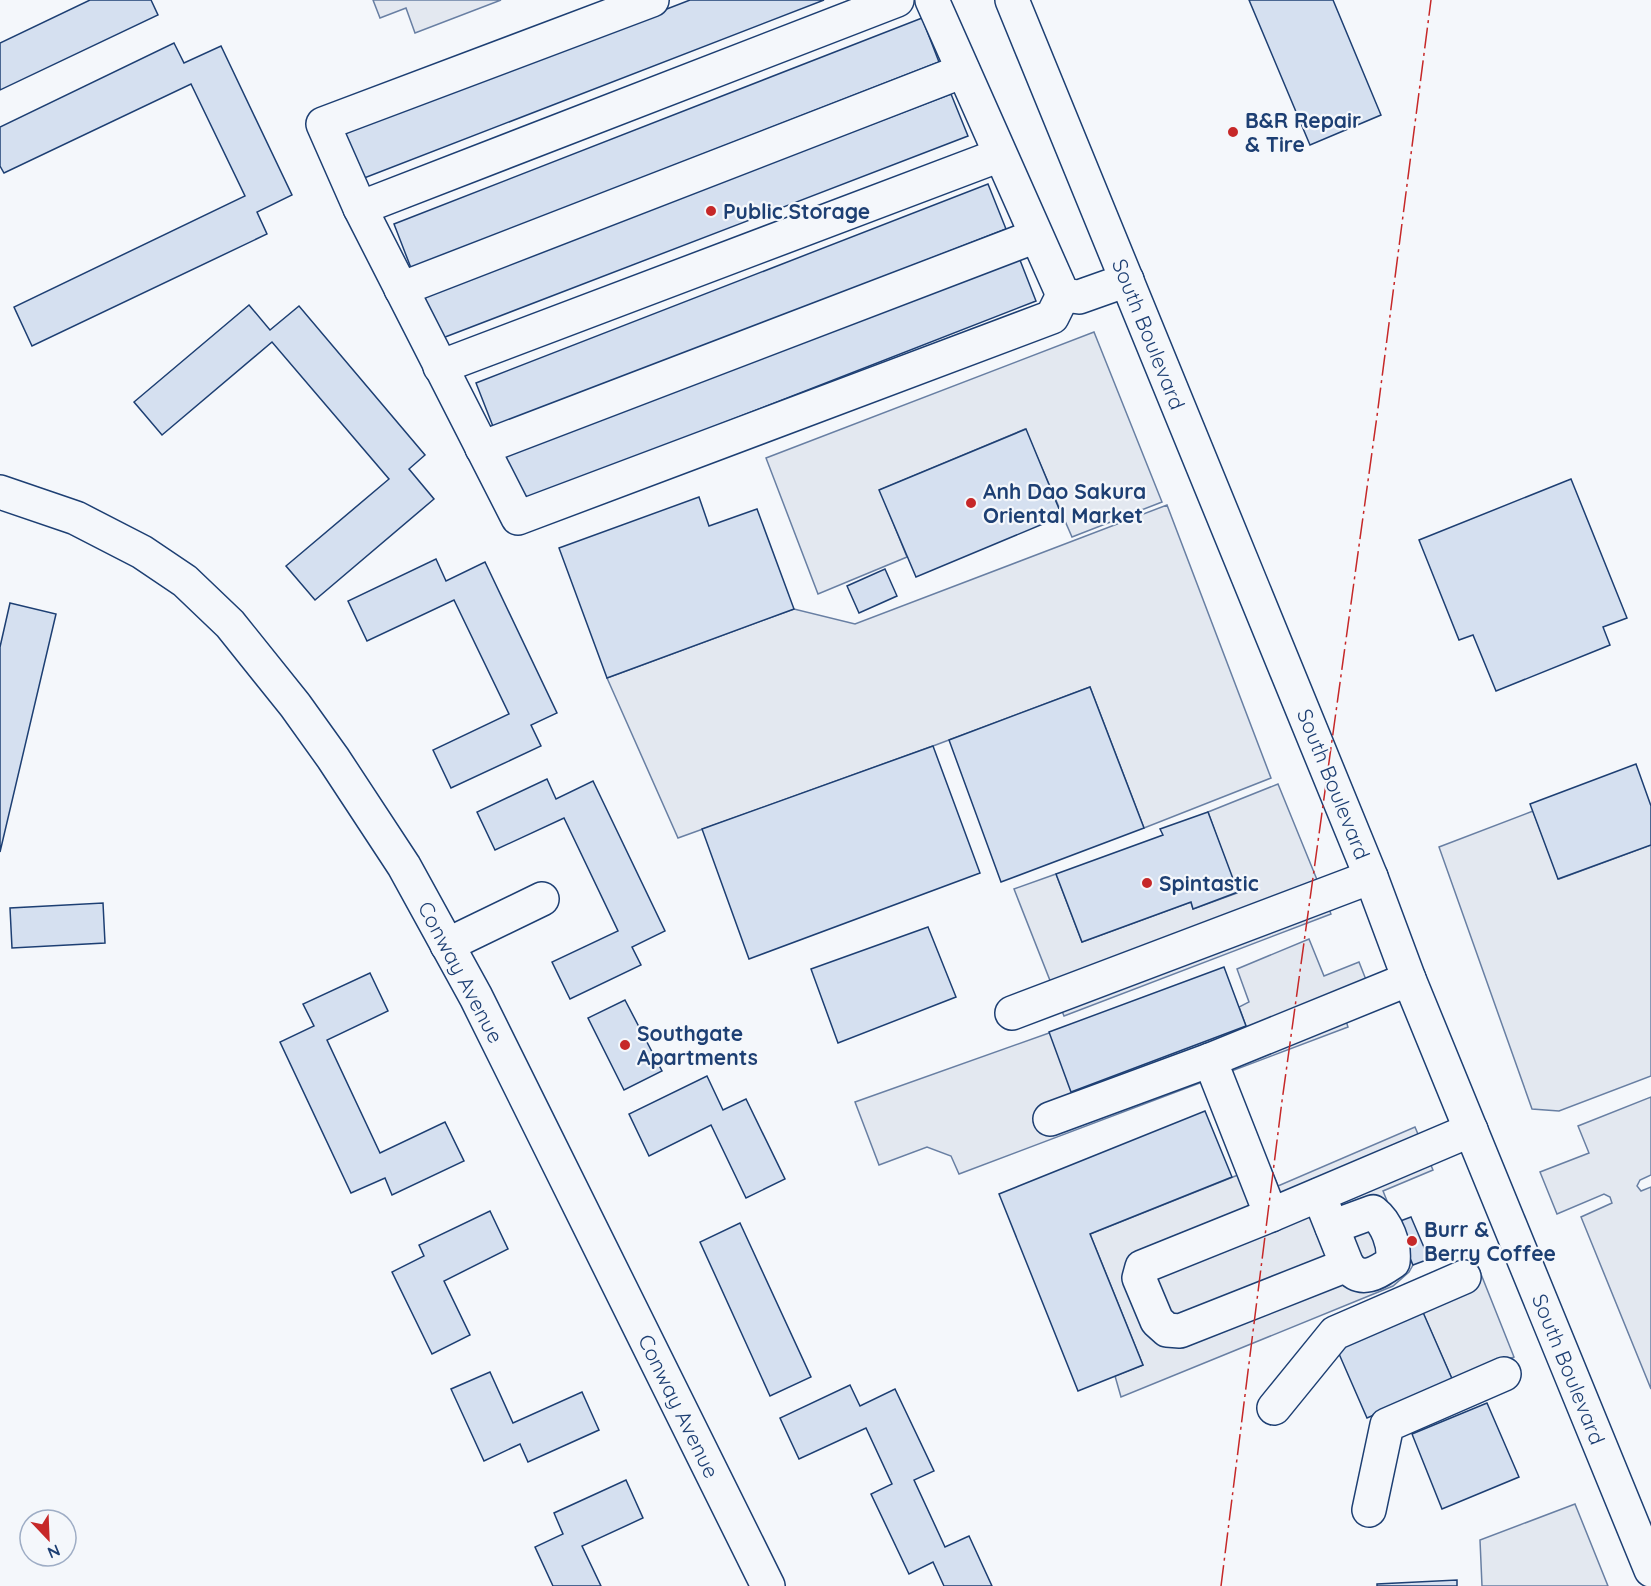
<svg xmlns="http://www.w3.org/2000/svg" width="1651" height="1586" viewBox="0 0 1651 1586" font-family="Quicksand,sans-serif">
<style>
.parking{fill:#e3e8f0;stroke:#687fa3;stroke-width:1.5}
.building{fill:#d5e0f0;stroke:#1d3f73;stroke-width:1.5}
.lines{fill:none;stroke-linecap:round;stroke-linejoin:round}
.minor-casing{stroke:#1d3f73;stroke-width:36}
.major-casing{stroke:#1d3f73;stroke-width:36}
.minor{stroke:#f4f7fb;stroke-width:33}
.major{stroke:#f4f7fb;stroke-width:33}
.power{stroke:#c62828;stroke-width:1.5;stroke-dasharray:21 4.5 3 4.5;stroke-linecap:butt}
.poi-dot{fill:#c62828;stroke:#f4f7fb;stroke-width:2}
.labels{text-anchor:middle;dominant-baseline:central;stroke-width:4.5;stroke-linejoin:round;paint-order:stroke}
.poi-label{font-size:21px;font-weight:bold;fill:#1d3f73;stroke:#f4f7fb;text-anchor:start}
.street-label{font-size:21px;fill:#1d3f73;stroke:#f4f7fb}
</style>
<rect width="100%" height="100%" fill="#f4f7fb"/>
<!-- parking -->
<g class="parking">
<polygon points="373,0 501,0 415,33 406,8 380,18"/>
<polygon points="1094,332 1162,502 1072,537 1025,429 880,490 907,557 818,594 766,458"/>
<polygon points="1167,505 1271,778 1144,828 1090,687 933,746 678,838 607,678 794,609 855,624"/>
<polygon points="1278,784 1331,914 1064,1016 1014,889 1056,874 1082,942 1191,902 1193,909 1237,893 1208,812"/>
<polygon points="1533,811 1559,879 1651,845 1651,1076 1559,1111 1532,1109 1439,847"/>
<polygon points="1309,939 1324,976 1359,962 1374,1000 1343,1012 1348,1027 959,1174 951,1156 927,1147 879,1165 855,1102 1049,1033 1246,1026 1239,1007 1249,1002 1237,969"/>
<polygon points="1651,1097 1651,1175 1640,1180 1637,1186 1641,1191 1651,1187 1651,1389 1581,1217 1612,1203 1610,1197 1604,1194 1557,1214 1540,1172 1589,1153 1578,1126"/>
<polygon points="1415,1127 1433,1170 1383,1191 1413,1265 1409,1272 1393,1286 1121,1397 1115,1376 1143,1365 1090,1234 1268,1163 1278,1186"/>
<polygon points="1475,1259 1514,1357 1453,1381 1411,1286"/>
<polygon points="1575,1504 1608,1586 1482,1586 1480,1540"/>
</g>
<!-- building -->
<g class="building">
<polygon points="90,0 151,0 158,15 0,90 0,43"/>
<polygon points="690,0 824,0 359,180 341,135"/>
<polygon points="1249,0 1333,0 1381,115 1310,145"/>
<polygon points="922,18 939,62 411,268 394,224"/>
<polygon points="174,43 184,63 221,46 292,195 257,212 267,234 32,346 14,307 245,196 191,84 4,173 0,166 0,127"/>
<polygon points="951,94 968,136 440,339 423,296"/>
<polygon points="988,184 1006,229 494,429 476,383"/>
<polygon points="1018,255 1036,301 523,501 505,455"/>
<polygon points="249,305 270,330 299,306 425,455 409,469 434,499 315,600 286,566 389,479 272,342 162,435 134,402"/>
<polygon points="1026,429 1062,516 916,577 879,490"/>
<polygon points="1571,479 1627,618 1603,627 1610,645 1496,691 1473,635 1459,640 1419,540"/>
<polygon points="699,497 709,526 757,509 794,609 607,678 559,548"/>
<polygon points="436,559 446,581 485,562 557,713 531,725 541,746 451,788 433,750 509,714 454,600 367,641 348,601"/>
<polygon points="885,569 897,596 859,613 847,586"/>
<polygon points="10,603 56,614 0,852 0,647"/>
<polygon points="1090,687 1144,828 1001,882 949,740"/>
<polygon points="933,746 980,873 749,959 702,829"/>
<polygon points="1636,764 1651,806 1651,845 1558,879 1530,804"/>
<polygon points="547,779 556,799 593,781 665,931 632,947 641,965 570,999 552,962 618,931 564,818 495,850 477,812"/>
<polygon points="1208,812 1238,892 1193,909 1191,902 1082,942 1056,874 1163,835 1160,829"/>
<polygon points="103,903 105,943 12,948 10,908"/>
<polygon points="928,927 956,997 838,1043 811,969"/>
<polygon points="1224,967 1246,1026 1071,1092 1049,1032"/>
<polygon points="370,973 388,1011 327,1040 380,1153 445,1122 464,1161 392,1195 385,1178 351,1193 280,1042 314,1026 303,1004"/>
<polygon points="625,1000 662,1071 624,1090 588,1018"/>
<polygon points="707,1076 723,1110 746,1099 785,1179 746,1198 711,1125 649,1156 629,1114"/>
<polygon points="1205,1111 1232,1177 1090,1234 1143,1365 1078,1391 999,1194"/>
<polygon points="490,1211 508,1249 444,1281 470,1335 432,1354 392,1272 424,1256 419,1245"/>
<polygon points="1411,1217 1429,1259 1413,1265 1395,1223"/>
<polygon points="740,1223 811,1377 770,1396 700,1242"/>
<polygon points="1422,1310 1453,1381 1367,1418 1336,1347"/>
<polygon points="490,1372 513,1423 582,1392 599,1430 528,1462 520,1444 484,1461 451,1389"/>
<polygon points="850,1385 860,1406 895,1389 934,1471 914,1480 945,1547 969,1536 992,1586 944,1586 933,1562 909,1574 871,1494 892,1484 866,1428 799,1459 780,1418"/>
<polygon points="1487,1403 1519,1477 1442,1509 1412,1434"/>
<polygon points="626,1480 643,1518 582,1546 601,1586 553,1586 535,1547 563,1534 554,1513"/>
<polygon points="1457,1580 1457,1586 1377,1586 1377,1584"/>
</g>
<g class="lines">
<defs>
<g id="minor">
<polyline points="652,0 323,124 360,208 518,518 1052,317 1063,295"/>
<polyline points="932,0 1063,295 1079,297 1127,280"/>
<polyline points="360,208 897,0"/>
<polyline points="401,289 963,71"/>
<polyline points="440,367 1000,155"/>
<polyline points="482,448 1036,236"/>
<polyline points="0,492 76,518 142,552 185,581 230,624 295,705 333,758 404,866 476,997 768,1586"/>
<polyline points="447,945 542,899"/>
<polyline points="1409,979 1210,1060 1271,1215 1471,1130"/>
<polyline points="1012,1013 1371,877"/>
<polyline points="1050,1119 1210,1060"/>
<polyline points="1271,1215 1142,1267 1139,1278 1157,1321 1167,1330 1180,1331 1347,1265 1319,1195"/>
<path d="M 1332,1227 L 1373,1212 C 1387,1223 1395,1244 1393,1262 C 1377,1273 1361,1284 1347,1265"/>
<polyline points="1274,1408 1335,1333 1464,1277"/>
<polyline points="1369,1510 1387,1425 1504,1374"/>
</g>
<polyline id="major" points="1012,0 1371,877 1409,979 1651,1570"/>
</defs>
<!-- minor casing -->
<use href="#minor" class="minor-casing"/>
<!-- major casing -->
<use href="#major" class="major-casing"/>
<!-- minor -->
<use href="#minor" class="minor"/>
<!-- major -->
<use href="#major" class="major"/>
<!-- power -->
<polyline class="power" points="1221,1586 1282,1101 1377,416 1431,0"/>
</g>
<!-- markers -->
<g class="poi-dot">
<circle cx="1233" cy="132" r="6"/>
<circle cx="711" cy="211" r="6"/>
<circle cx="971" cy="503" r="6"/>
<circle cx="1147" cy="883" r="6"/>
<circle cx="625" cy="1045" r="6"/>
<circle cx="1412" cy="1241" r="6"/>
</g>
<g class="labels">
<!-- poi labels -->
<g class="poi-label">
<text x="1245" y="120">B&amp;R Repair<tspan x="1245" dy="24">&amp; Tire</tspan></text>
<text x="723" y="211">Public Storage</text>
<text x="983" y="491">Anh Dao Sakura<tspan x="983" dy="24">Oriental Market</tspan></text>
<text x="1159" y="883">Spintastic</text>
<text x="637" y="1033">Southgate<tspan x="637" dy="24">Apartments</tspan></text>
<text x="1424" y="1229">Burr &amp;<tspan x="1424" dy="24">Berry Coffee</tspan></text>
</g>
<!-- street labels -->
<g class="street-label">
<text transform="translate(1149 334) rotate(68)">South Boulevard</text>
<text transform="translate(1334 784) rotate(68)">South Boulevard</text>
<text transform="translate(461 972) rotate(62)">Conway Avenue</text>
<text transform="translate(1569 1369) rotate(68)">South Boulevard</text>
<text transform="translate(679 1406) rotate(64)">Conway Avenue</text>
</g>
</g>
<!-- north arrow -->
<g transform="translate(48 1538) rotate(157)"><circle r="28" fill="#f4f7fb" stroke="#9eadc5" stroke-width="1.5"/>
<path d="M0-4.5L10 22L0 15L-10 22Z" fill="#c62828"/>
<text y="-9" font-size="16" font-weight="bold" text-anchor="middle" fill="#1d3f73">N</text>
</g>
</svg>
